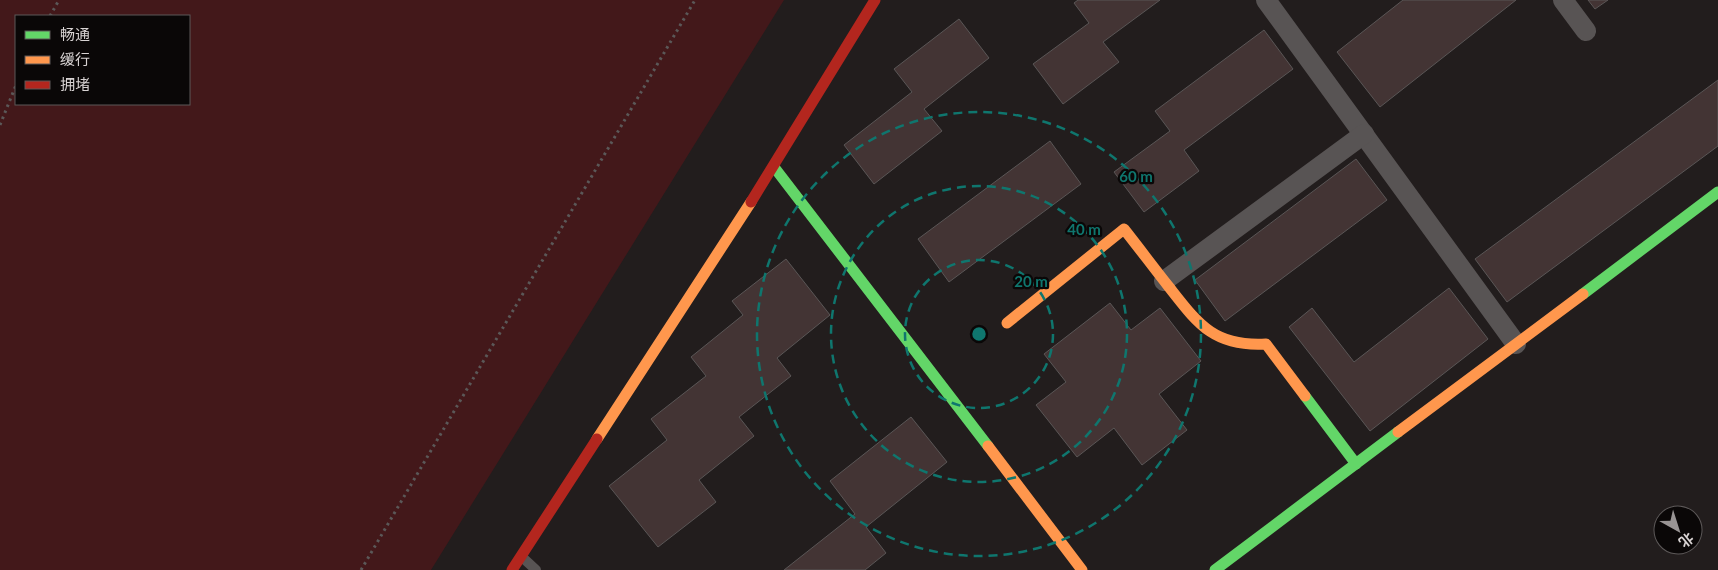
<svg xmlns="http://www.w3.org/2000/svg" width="1718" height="570" viewBox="0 0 1718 570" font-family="Lato,'Noto Sans SC',sans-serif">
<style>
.green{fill:#43181a;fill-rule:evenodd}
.building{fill:#433434;stroke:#5a5656}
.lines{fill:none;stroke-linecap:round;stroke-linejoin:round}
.path{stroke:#5b5858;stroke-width:3;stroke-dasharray:2.5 4;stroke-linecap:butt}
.lane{stroke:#585454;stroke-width:10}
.street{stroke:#585454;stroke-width:20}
.fast{stroke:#63d668;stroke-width:11}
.slow{stroke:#ff974d;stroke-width:11}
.jam{stroke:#b3261e;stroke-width:11}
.ring{fill:none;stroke:#0f766e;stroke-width:2.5;stroke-dasharray:9 6}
.centre{fill:#0f766e;stroke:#0a0707;stroke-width:2.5}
.ring-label{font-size:15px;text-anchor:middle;font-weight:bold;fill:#0f766e;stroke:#0a0707;stroke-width:4.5;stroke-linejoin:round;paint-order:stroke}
</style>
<rect width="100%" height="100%" fill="#221d1d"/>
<!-- green -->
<path class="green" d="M 0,0 L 784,0 L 431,570 L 0,570 ZM 16,16 L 189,16 L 189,104 L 16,104 Z"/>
<!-- building -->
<g class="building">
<polygon points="1078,0 1160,0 1103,42 1119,62 1063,104 1033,64 1089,23 1074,3"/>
<polygon points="1403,0 1516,0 1380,107 1337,52"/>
<polygon points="1588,0 1608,0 1595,9"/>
<polygon points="959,19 989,58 924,109 942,131 874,184 844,145 912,92 894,69"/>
<polygon points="1264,30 1293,69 1184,150 1199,171 1144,212 1114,172 1170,131 1155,111"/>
<polygon points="1718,80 1718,146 1507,302 1475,259"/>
<polygon points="1050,141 1081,184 949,282 918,239"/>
<polygon points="1356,159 1387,200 1225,321 1195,280"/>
<polygon points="786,259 830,315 777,358 791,376 739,417 754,436 699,480 716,502 658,547 609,486 667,440 651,419 706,376 691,357 743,315 732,301"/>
<polygon points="1449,288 1488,339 1370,431 1289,327 1312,308 1354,362"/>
<polygon points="1110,303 1131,330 1160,308 1201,361 1159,394 1187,430 1142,465 1114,428 1077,457 1036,405 1066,382 1044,354"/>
<polygon points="911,417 947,462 866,527 886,553 865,570 784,570 855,514 830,481"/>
</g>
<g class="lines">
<!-- path -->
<g class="path">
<polyline points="50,16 59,0"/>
<polyline points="0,125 16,85"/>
<polyline points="361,570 695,0"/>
</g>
<!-- lane -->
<polyline class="lane" points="522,557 536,570"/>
<!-- street -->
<g class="street">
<polyline points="1266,0 1516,344"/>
<polyline points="1563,0 1586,31"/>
<polyline points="1164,281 1364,134"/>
</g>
<!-- fast -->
<g class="fast">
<polyline points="774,167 988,446"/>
<polyline points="1583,294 1718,192"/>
<polyline points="1305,396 1356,464"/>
<polyline points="1215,570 1398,432"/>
</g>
<!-- slow -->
<g class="slow">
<path d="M 1007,323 L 1124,229 C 1139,248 1154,268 1169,287 C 1198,324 1214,347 1266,344 L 1305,396"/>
<polyline points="1398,432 1583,294"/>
<polyline points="597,439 751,202"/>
<polyline points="988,446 1082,570"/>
</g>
<!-- jam -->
<g class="jam">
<polyline points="751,202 875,0"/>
<polyline points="512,570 597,439"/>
</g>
</g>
<!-- distance rings -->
<g class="ring">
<circle cx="979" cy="334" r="74"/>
<circle cx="979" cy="334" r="148"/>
<circle cx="979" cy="334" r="222"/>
</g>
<circle cx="979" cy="334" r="8" class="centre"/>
<g class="ring-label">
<text x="1136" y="182">60 m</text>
<text x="1084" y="235">40 m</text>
<text x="1031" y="287">20 m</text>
</g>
<!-- legend -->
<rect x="15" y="15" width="175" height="90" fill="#0a0707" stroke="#5d5959"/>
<rect x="25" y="31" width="25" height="8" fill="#63d668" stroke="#5d5959"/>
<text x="60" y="40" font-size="15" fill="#d9d4d4">畅通</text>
<rect x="25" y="56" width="25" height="8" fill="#ff974d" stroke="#5d5959"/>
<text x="60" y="65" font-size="15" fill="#d9d4d4">缓行</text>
<rect x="25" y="81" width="25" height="8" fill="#b3261e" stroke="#5d5959"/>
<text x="60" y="90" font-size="15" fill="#d9d4d4">拥堵</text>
<!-- north arrow -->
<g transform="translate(1678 530) rotate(141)"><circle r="24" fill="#0a0707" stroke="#5d5959"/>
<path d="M0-4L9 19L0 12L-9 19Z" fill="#999494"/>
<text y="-8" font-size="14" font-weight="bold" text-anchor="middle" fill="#d9d4d4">北</text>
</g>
</svg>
